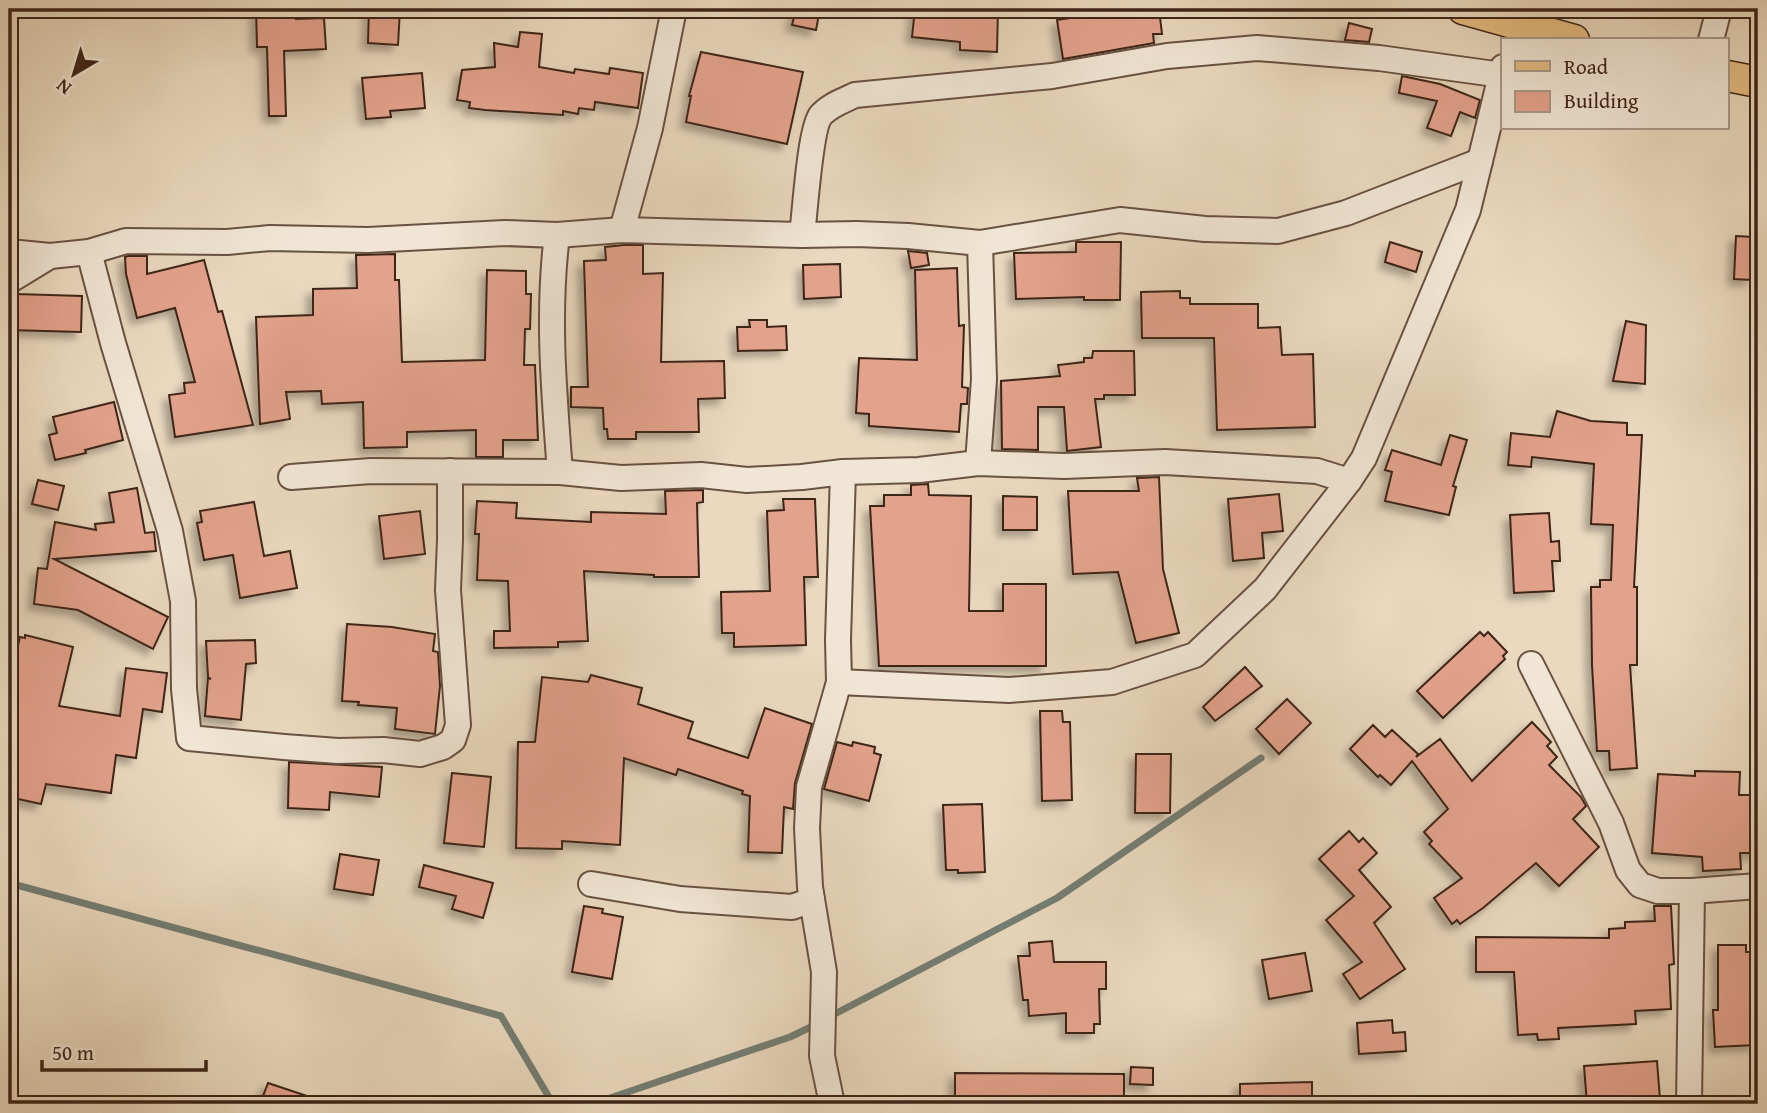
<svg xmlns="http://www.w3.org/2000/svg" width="1767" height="1113" viewBox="0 0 1767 1113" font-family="'Gentium Book Plus',serif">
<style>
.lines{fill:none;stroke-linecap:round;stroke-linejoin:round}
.stream{stroke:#747e73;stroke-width:7}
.building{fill:#e3a28c;stroke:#3e2518;stroke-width:2;filter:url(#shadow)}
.minor-casing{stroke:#695242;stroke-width:28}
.major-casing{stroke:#3e2518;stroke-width:33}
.minor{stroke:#f1e6d5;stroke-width:24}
.major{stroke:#e5bc80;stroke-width:30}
</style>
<defs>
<filter id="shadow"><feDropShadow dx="-6" dy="6" stdDeviation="3.5" flood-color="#0004"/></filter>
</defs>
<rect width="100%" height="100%" fill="#ead9bf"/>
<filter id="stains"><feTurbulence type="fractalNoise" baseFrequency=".00286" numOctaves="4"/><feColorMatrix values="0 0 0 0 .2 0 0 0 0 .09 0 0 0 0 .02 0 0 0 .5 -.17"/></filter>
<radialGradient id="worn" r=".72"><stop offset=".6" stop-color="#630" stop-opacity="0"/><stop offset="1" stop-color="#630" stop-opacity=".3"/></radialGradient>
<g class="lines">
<!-- stream -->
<g class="stream">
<polyline points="9,883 501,1016 553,1104"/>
<polyline points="827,1018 1057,898 1261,758"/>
<polyline points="605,1104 610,1098 790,1037 817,1024"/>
</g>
</g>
<!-- building -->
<g class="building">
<polygon points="256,9 295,9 296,19 324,18 326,49 284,51 286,116 269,116 267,47 257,47"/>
<polygon points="369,9 400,9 398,45 368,43"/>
<polygon points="796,9 820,9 816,30 792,25"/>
<polygon points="915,9 998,9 997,52 960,50 960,42 912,37"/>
<polygon points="1094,9 1159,9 1162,34 1153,34 1154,43 1063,59 1057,20 1077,17 1076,11"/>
<polygon points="1349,23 1372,29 1369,42 1345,40"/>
<polygon points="520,32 542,34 539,67 574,73 575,69 609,74 610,68 643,73 638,108 595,102 594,110 579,108 578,114 563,111 563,115 485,110 469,108 470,102 457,100 462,70 495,67 494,43 518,47"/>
<polygon points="701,52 803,72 787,144 686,122 691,96 689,96"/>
<polygon points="422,73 425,108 390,111 391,117 366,119 362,78"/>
<polygon points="1402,76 1440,84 1480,100 1475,118 1460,112 1451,136 1427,128 1437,101 1399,93"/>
<polygon points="1736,236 1753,237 1751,280 1734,279"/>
<polygon points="1076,242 1121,242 1120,300 1084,300 1084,297 1016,299 1014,253 1076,252"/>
<polygon points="1390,242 1422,252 1416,272 1385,262"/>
<polygon points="624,245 643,245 643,274 663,273 661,362 724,361 725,398 698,399 699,432 636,432 636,439 608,439 607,429 604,429 603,408 571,407 571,387 588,387 584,261 606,260 605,247"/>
<polygon points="908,251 927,253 929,265 911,268"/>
<polygon points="395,254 395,280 399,280 402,362 485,360 487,270 526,271 526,294 531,294 530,329 525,329 524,365 535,365 538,440 503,440 503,457 476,457 476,430 407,432 407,447 364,448 363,402 322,404 321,391 286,392 290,419 260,424 256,317 313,315 313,289 357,288 356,255"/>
<polygon points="128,256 147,256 147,274 204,260 218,312 222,311 253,425 175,437 169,395 185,393 184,383 195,382 175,308 137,318 126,274 125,257"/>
<polygon points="840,264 841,297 804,299 803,265"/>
<polygon points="957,268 959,326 964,325 962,387 968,388 967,404 961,404 959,432 869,426 869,414 856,413 859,358 917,360 915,270"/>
<polygon points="1180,291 1180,298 1190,298 1190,304 1258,304 1258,328 1280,327 1282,355 1313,354 1315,427 1217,430 1214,338 1142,338 1141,292"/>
<polygon points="16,294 82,296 81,332 9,330 9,296"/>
<polygon points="749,320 767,320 767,327 786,326 787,350 738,351 737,327 750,327"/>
<polygon points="1626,321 1646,325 1645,384 1613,381"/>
<polygon points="1093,351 1134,351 1135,395 1104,395 1104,399 1095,399 1101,447 1067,451 1064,407 1038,407 1038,450 1002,449 1001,381 1060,376 1058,365 1084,362 1084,358 1092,358"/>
<polygon points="114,402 123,440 85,450 86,453 55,460 49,435 57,433 53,417"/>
<polygon points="1557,411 1591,421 1627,423 1627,435 1642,435 1634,587 1637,587 1637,665 1630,665 1637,768 1610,770 1609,751 1597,751 1592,665 1591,587 1600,587 1600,580 1611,580 1613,525 1591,524 1594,464 1532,457 1531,467 1508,465 1511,433 1550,437"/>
<polygon points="1450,435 1467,440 1453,486 1456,487 1449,515 1385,501 1392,472 1385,470 1392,450 1441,465"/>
<polygon points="1159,477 1163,569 1179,633 1136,643 1118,572 1073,574 1068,491 1139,491 1137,478"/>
<polygon points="38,480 64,486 58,510 32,504"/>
<polygon points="928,484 929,495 971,496 969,611 1003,611 1003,584 1046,584 1046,666 879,666 870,506 884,506 884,495 911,495 911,485"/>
<polygon points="137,488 145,533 154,532 156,551 54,559 168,617 153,649 78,610 34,604 38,568 47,569 55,522 96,530 95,524 114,522 109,493"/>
<polygon points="703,490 703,502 697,503 699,577 654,577 654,575 584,571 588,641 558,642 558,647 494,648 494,631 510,631 508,581 477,580 479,534 475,534 477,501 517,503 516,518 591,522 591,512 666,514 665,491"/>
<polygon points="1279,494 1283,531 1262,533 1264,558 1233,561 1228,499"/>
<polygon points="1003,496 1037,497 1037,530 1003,530"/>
<polygon points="783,499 815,499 818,577 804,577 806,645 734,647 734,633 722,633 721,592 770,591 767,511 784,510"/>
<polygon points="254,502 264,556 290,551 297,588 240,598 233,555 204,560 197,523 202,522 200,511"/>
<polygon points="420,511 425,554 384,559 379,516"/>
<polygon points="1549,513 1551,542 1559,541 1560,561 1552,561 1554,591 1514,593 1510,515"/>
<polygon points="347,624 392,627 435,634 433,651 438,652 440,686 435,734 395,729 397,708 358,705 359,702 342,701"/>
<polygon points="1480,632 1484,636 1488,632 1507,652 1503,656 1505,659 1443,718 1417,691"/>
<polygon points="25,635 73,647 59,706 120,716 126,668 167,673 162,712 143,709 136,758 116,755 111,793 46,784 41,804 9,797 9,684 20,637 25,638"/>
<polygon points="255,640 256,663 246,664 241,720 205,716 208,678 211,679 208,677 206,641"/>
<polygon points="1245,667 1262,686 1215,721 1203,707"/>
<polygon points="591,675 642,688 638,704 693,722 688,738 748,758 765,708 812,724 795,783 793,809 784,807 782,853 748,852 750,796 742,794 743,791 678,769 676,775 624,758 620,845 562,841 562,849 516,848 518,742 535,742 542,677 588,682"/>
<polygon points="1287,699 1311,723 1279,754 1256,729"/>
<polygon points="1040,711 1062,711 1063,722 1070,722 1072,800 1042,801"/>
<polygon points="1532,722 1551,742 1547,746 1557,757 1549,765 1581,797 1586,806 1573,819 1599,847 1559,886 1536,863 1483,908 1460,924 1457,920 1452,924 1434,898 1462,878 1429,844 1432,841 1424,832 1448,809 1412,761 1391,785 1380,775 1378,777 1350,749 1373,725 1385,737 1392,730 1418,754 1416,757 1440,739 1472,781"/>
<polygon points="837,742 852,746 853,742 875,747 874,753 881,755 869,801 824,789"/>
<polygon points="1136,754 1171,754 1170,813 1135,813"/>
<polygon points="289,762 382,767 379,797 330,792 329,810 288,808"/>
<polygon points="1695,771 1740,772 1739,795 1758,795 1758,853 1740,853 1741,869 1703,871 1702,857 1652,853 1658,774 1695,776"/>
<polygon points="452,773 491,777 484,847 444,843"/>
<polygon points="982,804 985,872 958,873 958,870 946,870 943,805"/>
<polygon points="1349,831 1359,842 1363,838 1377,853 1359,870 1391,907 1374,923 1405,969 1360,999 1343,974 1362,962 1326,920 1354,896 1319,859"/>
<polygon points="340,854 379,860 373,895 334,889"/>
<polygon points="424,865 493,883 483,918 452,909 456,896 419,887"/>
<polygon points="584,906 603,909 602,913 623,917 612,979 572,972"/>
<polygon points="1654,906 1671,906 1674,964 1669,965 1671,1009 1635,1011 1636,1024 1558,1028 1559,1039 1538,1040 1537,1034 1518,1035 1514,972 1476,972 1476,937 1609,938 1609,929 1625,928 1625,922 1655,921"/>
<polygon points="1052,941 1054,962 1106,962 1106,989 1099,989 1100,1024 1094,1024 1094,1033 1066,1033 1066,1013 1029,1016 1028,1000 1023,1000 1018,956 1030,956 1029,943"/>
<polygon points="1718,945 1746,945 1746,952 1753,952 1756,1045 1715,1047 1713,1010 1718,1010"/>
<polygon points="1305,953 1312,991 1269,999 1262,960"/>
<polygon points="1392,1020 1393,1033 1405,1032 1406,1051 1359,1054 1357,1023"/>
<polygon points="1657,1061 1660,1099 1587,1104 1584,1066"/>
<polygon points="1131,1067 1153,1068 1153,1085 1130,1084"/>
<polygon points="955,1073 1124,1074 1124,1099 955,1100"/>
<polygon points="1312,1082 1312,1104 1240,1104 1240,1084"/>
<polygon points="268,1083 322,1101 322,1104 260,1104"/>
</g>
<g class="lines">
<defs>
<g id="minor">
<polyline points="1711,40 1719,9"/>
<polyline points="622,230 650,128 674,9"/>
<path d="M 557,235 C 547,314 554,393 560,472"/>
<path d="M 802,235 C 805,213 810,128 821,115 C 830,105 843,101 855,95 L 1052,76 L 1167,56 L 1257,48 L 1379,58 L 1502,75"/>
<polyline points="9,252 50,256 89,252 126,241 227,242 270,238 368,240 505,233 557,235 622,230 802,235 857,234 908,236 980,243 1120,220 1205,229 1278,231 1346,213 1480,161"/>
<polyline points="89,252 113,343 170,531 183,601 184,689 189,738 284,747 338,751 383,750 420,754 443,747 453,740 458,725 448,590 450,540 450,471"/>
<polyline points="9,281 50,256"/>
<polyline points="978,463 984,379 980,243"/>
<polyline points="291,477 371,471 560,472 621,478 701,475 747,480 802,477 843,472 919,470 978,463 1064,466 1165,462 1317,471 1349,481 1364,458 1468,210 1503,67"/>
<polyline points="1531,664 1611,823 1628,870 1640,885 1658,891 1692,891 1758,886"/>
<polyline points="839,682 1009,690 1112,682 1195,655 1265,589 1349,481"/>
<polyline points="591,884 680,899 792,907 812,900"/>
<polyline points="832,1104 822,1056 824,972 810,887 807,828 809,787 839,682 838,640 843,472"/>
<polyline points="1689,1104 1692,891"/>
</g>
<g id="major">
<polyline points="1463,9 1574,40"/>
<polyline points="1727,76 1758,82"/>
</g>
</defs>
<!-- minor casing -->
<use href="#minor" class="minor-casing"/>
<!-- major casing -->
<use href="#major" class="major-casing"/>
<!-- minor -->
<use href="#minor" class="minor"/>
<!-- major -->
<use href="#major" class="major"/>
</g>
<!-- margin -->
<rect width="1767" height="1113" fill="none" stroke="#ead9bf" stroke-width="35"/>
<rect x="10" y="10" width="1746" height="1092" fill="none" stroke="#3e2518" stroke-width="3.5"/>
<rect x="18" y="18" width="1732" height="1078" fill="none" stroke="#3e2518" stroke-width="2"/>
<!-- legend -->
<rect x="1501" y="38" width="228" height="91" fill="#f1e6d5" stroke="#a99989" stroke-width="2"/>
<rect x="1515" y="61" width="35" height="10" fill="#e5bc80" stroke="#a99989" stroke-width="2"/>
<text x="1564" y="74" font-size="21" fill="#3e2518">Road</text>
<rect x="1515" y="91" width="35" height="21" fill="#e3a28c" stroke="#a99989" stroke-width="2"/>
<text x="1564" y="108" font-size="21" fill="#3e2518">Building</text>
<!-- north arrow -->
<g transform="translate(74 74) rotate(218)" stroke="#f1e6d5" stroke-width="5" paint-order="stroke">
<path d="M0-5L12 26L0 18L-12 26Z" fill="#3e2518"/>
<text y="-10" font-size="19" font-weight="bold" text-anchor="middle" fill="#3e2518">N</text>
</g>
<!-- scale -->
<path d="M42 1060v10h164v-10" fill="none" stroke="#3e2518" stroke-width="3.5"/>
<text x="52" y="1060" font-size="21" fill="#3e2518" stroke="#f1e6d5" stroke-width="5" paint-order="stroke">50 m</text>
<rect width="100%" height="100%" filter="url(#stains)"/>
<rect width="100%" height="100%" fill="url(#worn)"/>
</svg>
